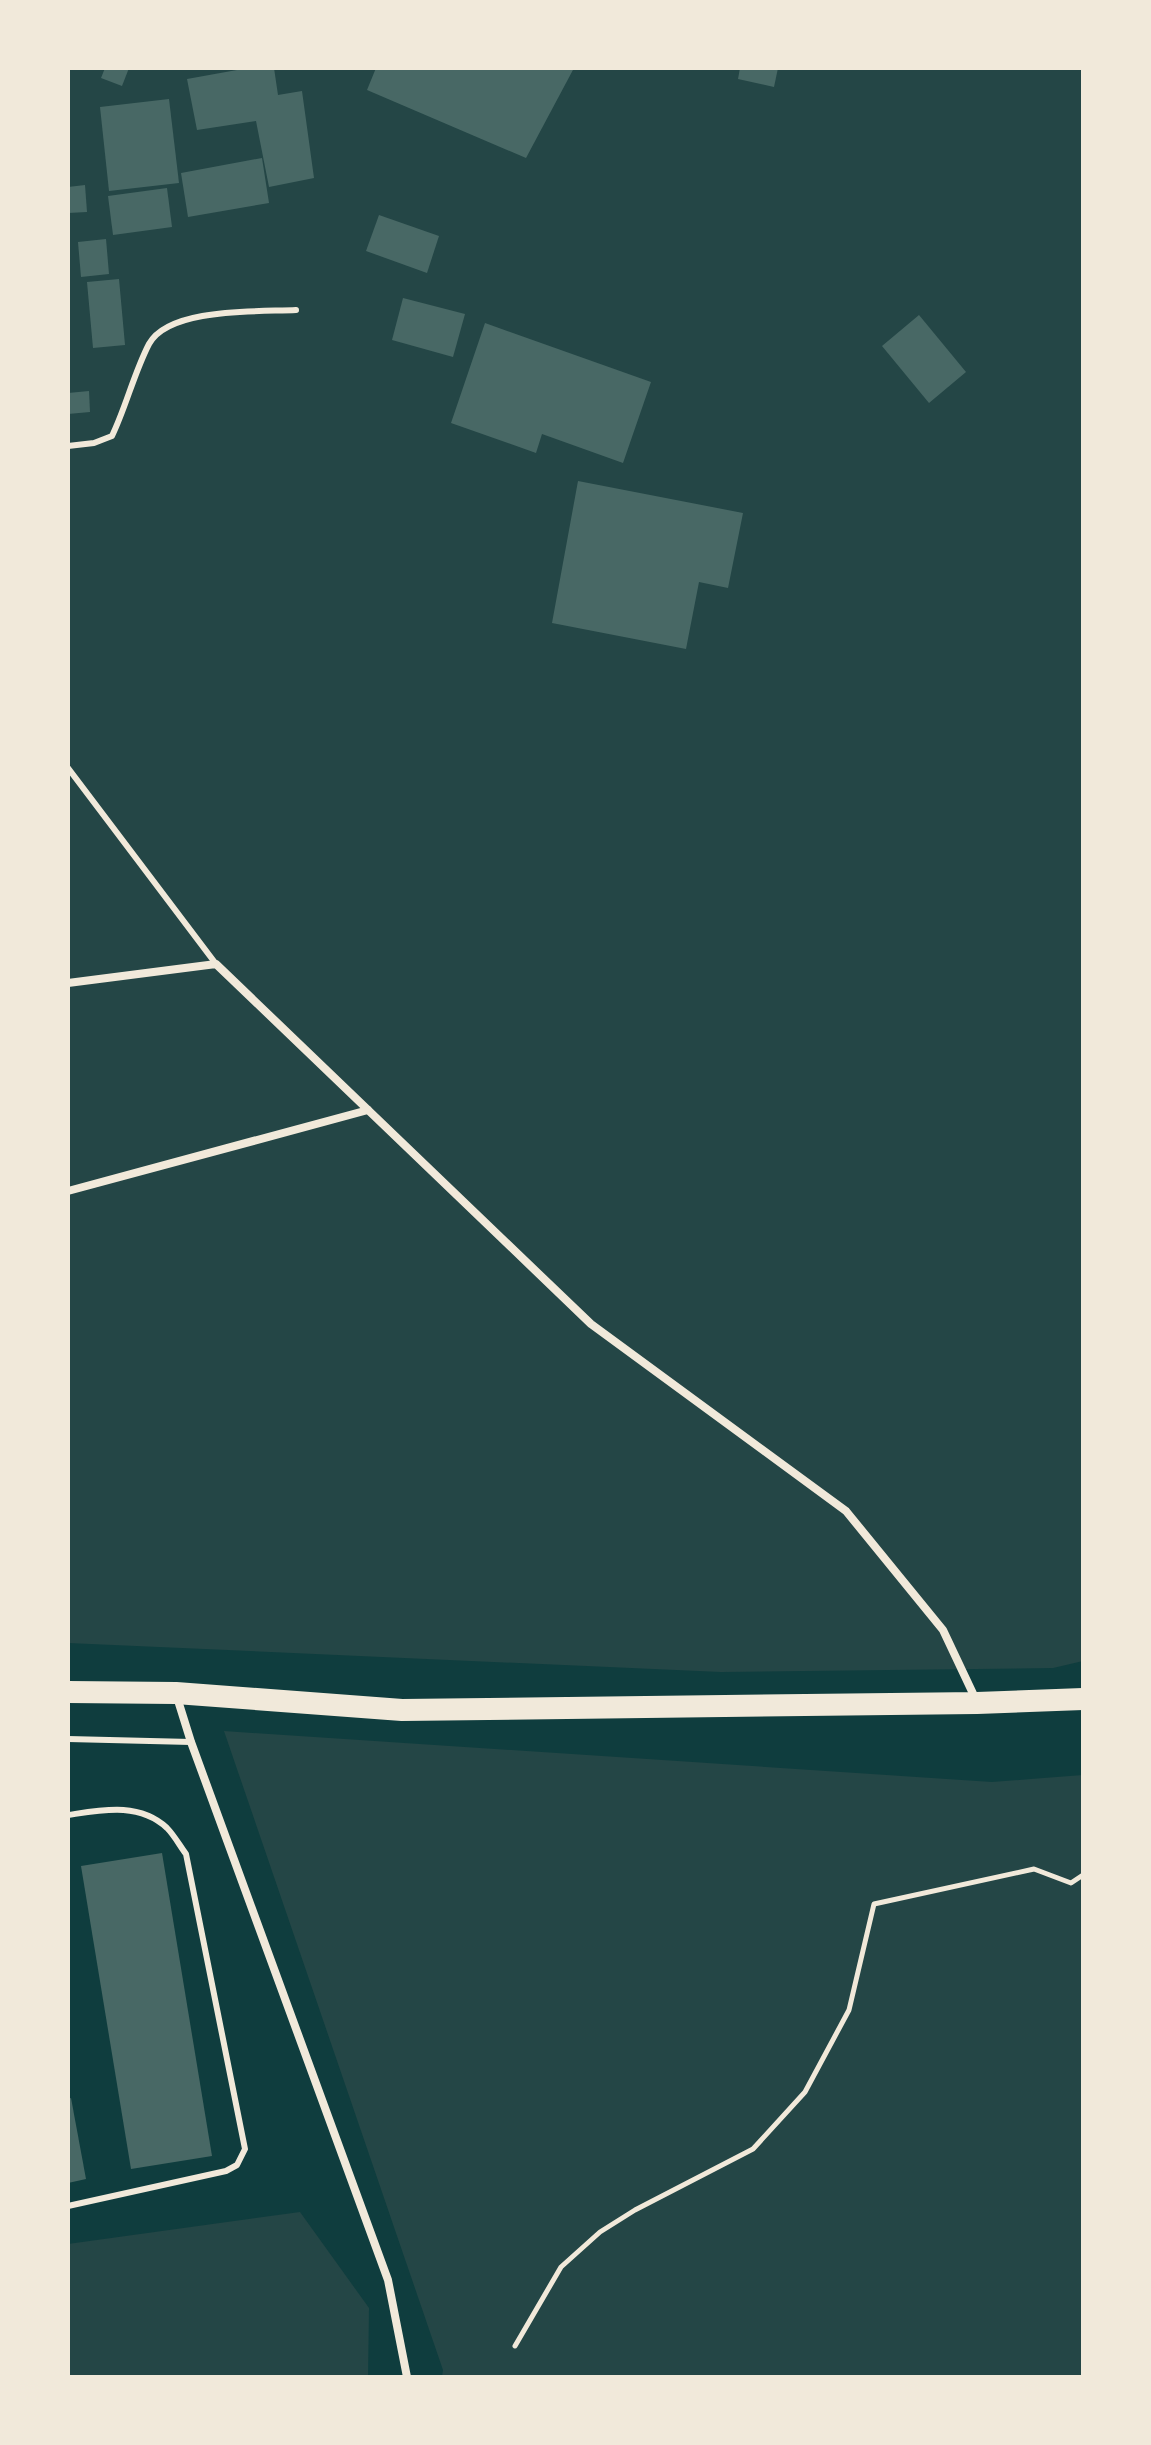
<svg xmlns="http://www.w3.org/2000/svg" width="1151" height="2445" viewBox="0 0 1151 2445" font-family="'DejaVu Sans',sans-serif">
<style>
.green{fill:#244646}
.building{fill:#486865}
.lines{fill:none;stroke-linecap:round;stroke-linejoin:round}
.path{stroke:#f1e9da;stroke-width:5}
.service{stroke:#f1e9da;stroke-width:6}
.minor{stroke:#f1e9da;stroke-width:8}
.trunk{stroke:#f1e9da;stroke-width:22}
</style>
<rect width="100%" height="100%" fill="#0f3d3e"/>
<!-- green -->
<g class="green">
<polygon points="68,68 1083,68 1083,1661 1053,1668 721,1672 68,1643"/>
<polygon points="224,1731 992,1782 1083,1775 1083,2377 442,2377 443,2370"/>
<polygon points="300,2212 369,2308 368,2377 68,2377 68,2244"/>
</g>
<!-- building -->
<g class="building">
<polygon points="105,68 129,68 122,86 101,78"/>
<polygon points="248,68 274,68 278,95 302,91 314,178 269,187 256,121 197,130 187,79"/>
<polygon points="376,68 574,68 526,158 367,90"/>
<polygon points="740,68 778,68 774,87 738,79"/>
<polygon points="169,99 179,183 109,191 100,107"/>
<polygon points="262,158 269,203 188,217 181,173"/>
<polygon points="85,185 87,212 68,213 68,187"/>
<polygon points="167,188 172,227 113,235 108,196"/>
<polygon points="379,215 439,236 427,273 366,251"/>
<polygon points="106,239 109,274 81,277 78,242"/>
<polygon points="119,279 125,345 93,348 87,282"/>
<polygon points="403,298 465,314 453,357 392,340"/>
<polygon points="919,315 966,372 929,403 882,346"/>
<polygon points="485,323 651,382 623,463 542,434 536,453 451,423"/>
<polygon points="89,391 90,412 68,414 68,393"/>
<polygon points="578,481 743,513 728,588 699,582 686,649 552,623"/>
<polygon points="162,1853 212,2156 131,2169 81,1866"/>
<polygon points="71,2098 86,2179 68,2183 68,2099"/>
</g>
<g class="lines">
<!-- path -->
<polyline class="path" points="515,2346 561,2267 600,2232 635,2210 753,2149 805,2092 849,2010 874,1904 1034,1869 1071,1883 1083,1875"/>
<!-- service -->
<g class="service">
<path d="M 68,446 L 94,443 L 112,436 C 126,407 134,373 149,344 C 169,307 259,312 296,310"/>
<polyline points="68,768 216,964"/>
<polyline points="68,1739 191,1742"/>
<path d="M 68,1815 C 102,1810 139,1802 167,1828 C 174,1835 180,1846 186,1854 L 245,2149 L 237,2165 L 226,2171 L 68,2206"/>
</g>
<!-- minor -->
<g class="minor">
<polyline points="68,983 216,964 591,1324 846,1511 943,1630 977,1702"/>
<polyline points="68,1191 368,1110"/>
<polyline points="176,1694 191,1742 388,2280 407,2377"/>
</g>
<!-- trunk -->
<polyline class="trunk" points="68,1692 176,1693 402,1710 977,1703 1083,1699"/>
</g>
<!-- border -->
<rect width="1151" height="2445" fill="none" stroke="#f1e9da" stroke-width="140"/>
</svg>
